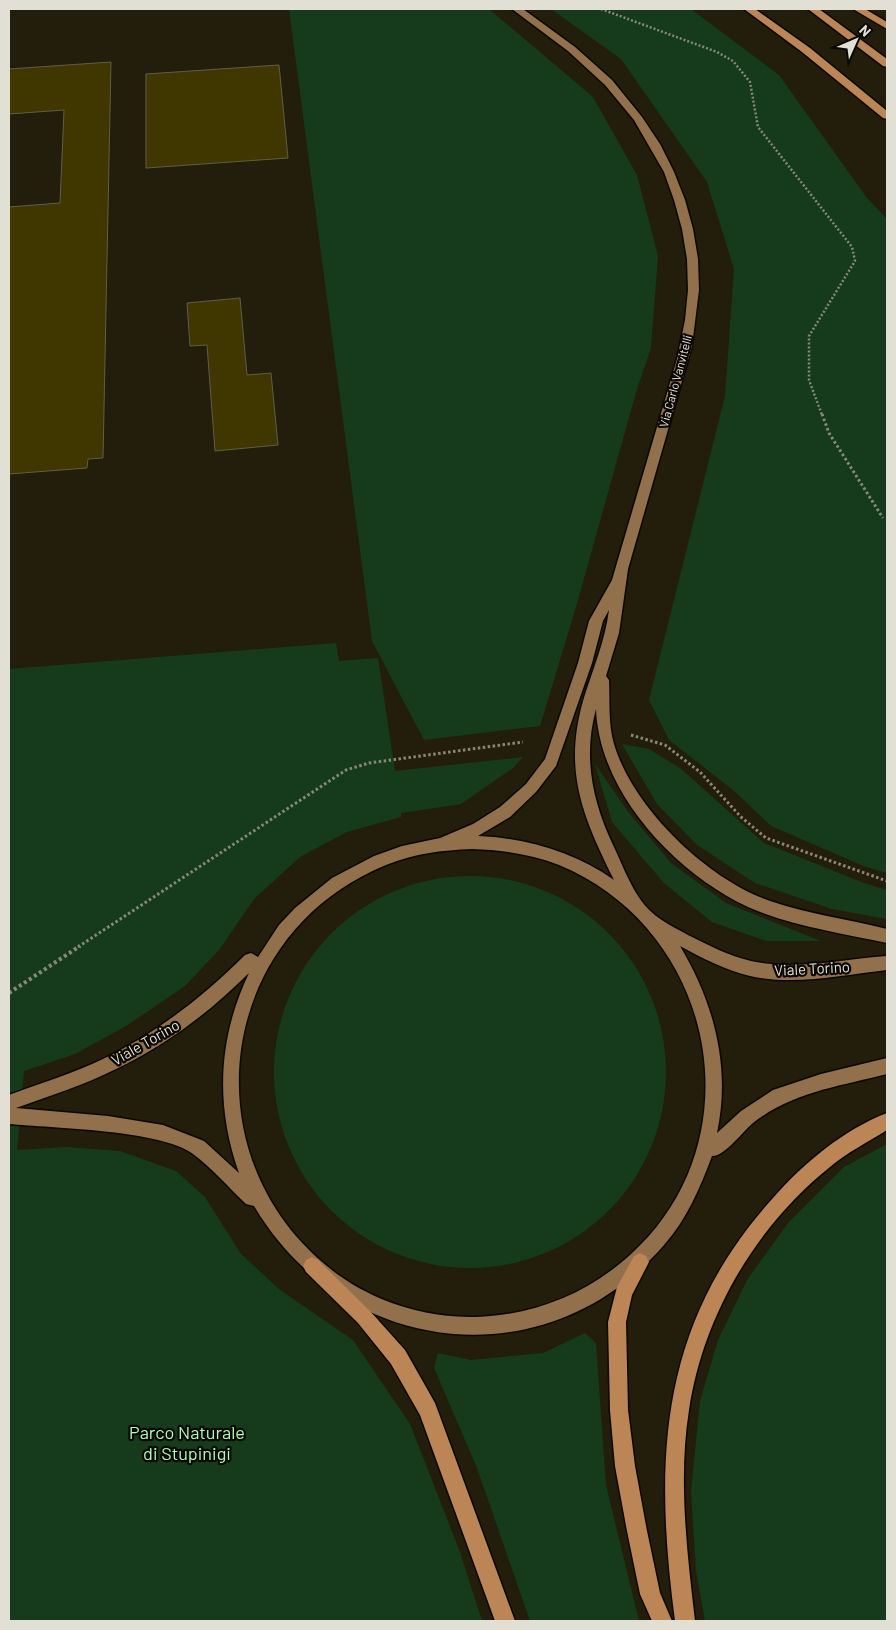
<svg xmlns="http://www.w3.org/2000/svg" width="896" height="1630" viewBox="0 0 896 1630" font-family="Barlow,sans-serif">
<style>
.green{fill:#163b1c}
.building{fill:#403700;stroke:#615d47}
.lines{fill:none;stroke-linecap:round;stroke-linejoin:round}
.major-casing{stroke:#0c0800;stroke-width:3}
.highway-casing{stroke:#0c0800;stroke-width:3}
.path-far2{stroke:#898777;stroke-width:2.5;stroke-dasharray:2 2;stroke-linecap:butt}
.path-far1{stroke:#898777;stroke-width:3;stroke-dasharray:2.5 2.5;stroke-linecap:butt}
.path{stroke:#898777;stroke-width:4;stroke-dasharray:3 3;stroke-linecap:butt}
.major{fill:#92704b;fill-rule:evenodd}
.highway{fill:#bb8555;fill-rule:evenodd}
.labels{text-anchor:middle;dominant-baseline:central;stroke-width:4.5;stroke-linejoin:round;paint-order:stroke}
.far-street-label{font-size:12px;fill:#e2e0d4;stroke:#0a0803}
.street-label{font-size:15px;fill:#e2e0d4;stroke:#0a0803}
.near-park-label{font-size:18px;fill:#affab7;stroke:#0a0803}
</style>
<rect width="100%" height="100%" fill="#221e0b"/>
<!-- green -->
<g class="green">
<polygon points="289,9 489,9 593,97 637,175 658,256 651,348 637,389 576,607 540,726 424,740 372,641"/>
<polygon points="551,9 691,9 779,75 867,198 887,219 887,873 866,867 771,826 733,790 669,740 649,700 725,396 734,269 707,182 621,59"/>
<polygon points="336,643 339,661 378,658 395,771 523,757 513,768 461,804 401,813 401,817 347,832 300,857 254,899 219,950 185,986 126,1026 75,1054 24,1071 17,1150 66,1147 120,1151 176,1171 205,1197 241,1254 280,1290 353,1340 410,1424 460,1552 482,1621 9,1621 9,669"/>
<polygon points="622,744 649,749 680,768 764,843 864,883 887,890 887,919 832,909 755,883 697,845 657,804"/>
<polygon points="595,764 629,813 671,863 726,903 821,941 766,941 712,922 664,883 612,822"/>
<circle cx="470" cy="1072" r="196"/>
<polygon points="887,1144 887,1621 705,1621 696,1571 691,1491 700,1401 718,1340 747,1280 788,1223 844,1167"/>
<polygon points="585,1333 596,1343 606,1485 639,1621 530,1621 477,1468 434,1368 438,1353 470,1360 543,1353"/>
</g>
<!-- building -->
<g class="building">
<polygon points="111,62 103,458 88,459 87,468 9,474 9,207 60,203 64,110 9,114 9,69"/>
<polygon points="279,65 288,158 146,168 146,74"/>
<polygon points="240,298 247,375 271,373 278,445 215,451 207,345 190,346 187,303"/>
</g>
<g class="lines">
<defs>
<path id="major" d="M 512,9 L 523,9 L 575,47 L 612,80 L 642,117 L 660,144 L 674,172 L 685,200 L 693,229 L 698,259 L 699,290 L 692,346 L 628,569 L 619,633 L 606,676 L 609,680 C 610,701 608,724 614,744 C 633,808 707,879 770,901 C 808,914 848,919 887,929 L 887,943 C 841,933 791,926 748,907 C 675,873 599,792 596,709 C 583,756 592,801 613,845 C 621,862 629,883 640,899 C 652,917 670,925 688,935 C 708,945 729,956 751,961 C 796,971 842,959 887,956 L 887,970 C 842,975 795,986 750,976 C 725,970 702,958 680,946 C 714,1003 731,1067 717,1133 L 741,1111 L 773,1090 L 821,1074 L 887,1058 L 887,1074 C 841,1086 792,1092 753,1123 C 743,1131 724,1157 712,1156 C 700,1188 687,1219 664,1245 C 547,1381 344,1358 254,1206 L 246,1204 C 229,1188 212,1168 193,1154 C 162,1130 51,1128 9,1124 L 9,1095 C 41,1083 74,1073 105,1058 C 158,1032 204,996 245,955 L 251,953 L 258,957 L 279,925 L 295,908 L 332,878 L 374,856 L 402,846 L 440,838 L 473,824 L 500,807 L 526,784 L 545,759 L 578,663 L 589,621 L 612,580 L 677,359 L 685,320 L 688,290 L 687,259 L 682,229 L 674,200 L 664,172 L 634,120 L 605,85 L 568,51 ZM 609,610 C 605,642 592,671 583,701 C 563,772 583,817 614,880 C 575,852 526,838 478,836 L 510,817 L 536,792 L 556,766 L 592,663 L 603,621 ZM 472,849 C 502,850 531,854 559,865 C 716,930 758,1140 630,1255 C 587,1294 534,1315 476,1317 C 427,1318 377,1303 337,1274 C 188,1164 212,936 386,865 C 413,854 442,850 472,849 ZM 249,973 C 218,1038 215,1105 239,1173 L 204,1141 L 163,1125 L 108,1116 L 16,1108 C 50,1096 84,1085 116,1069 C 166,1045 210,1012 249,973 Z"/>
<g id="highway">
<polygon points="744,9 755,9 810,48 887,111 887,119 883,118 802,52"/>
<polygon points="808,9 819,9 887,59 887,67 883,66"/>
<polygon points="853,9 865,9 887,22 887,29"/>
<path d="M 887,1113 L 887,1130 C 868,1142 848,1152 830,1167 C 756,1226 703,1316 689,1410 C 678,1479 687,1552 695,1621 L 675,1621 C 654,1461 658,1325 773,1198 C 804,1163 843,1130 887,1113 Z"/>
<polygon points="640,1253 646,1256 649,1262 632,1295 626,1322 628,1410 635,1466 647,1531 660,1593 672,1621 652,1621 640,1594 627,1531 615,1466 610,1410 608,1322 617,1287 634,1256"/>
<polygon points="312,1257 318,1260 370,1311 405,1350 435,1403 515,1621 495,1621 420,1415 391,1364 358,1323 306,1272 303,1266 306,1260"/>
</g>
</defs>
<!-- major casing -->
<use href="#major" class="major-casing"/>
<!-- highway casing -->
<use href="#highway" class="highway-casing"/>
<!-- path-far2 -->
<polyline class="path-far2" points="601,9 717,52 733,61 750,82 758,127 852,247 855,261 809,336 809,380 822,415"/>
<!-- path-far1 -->
<g class="path-far1">
<polyline points="822,414 829,433 883,518"/>
<polyline points="631,735 665,745 700,772 741,817 766,838 887,881"/>
<polyline points="78,947 346,770 369,763 523,742"/>
</g>
<!-- path -->
<polyline class="path" points="9,993 80,946"/>
<!-- major -->
<use href="#major" class="major"/>
<!-- highway -->
<use href="#highway" class="highway"/>
</g>
<g class="labels">
<!-- far-street labels -->
<g class="far-street-label">
<text transform="translate(675 381) rotate(-75)">Via Carlo Vanvitelli</text>
</g>
<!-- street labels -->
<g class="street-label">
<text transform="translate(812 968) rotate(-3)">Viale Torino</text>
<text transform="translate(145 1042) rotate(-30)">Viale Torino</text>
</g>
<!-- near-park labels -->
<g class="near-park-label">
<text x="187" y="1432">Parco Naturale<tspan x="187" dy="21">di Stupinigi</tspan></text>
</g>
</g>
<!-- border -->
<rect width="896" height="1630" fill="none" stroke="#e2e0d4" stroke-width="20"/>
<!-- north arrow -->
<g transform="translate(856 40) rotate(45)" stroke="#0a0803" stroke-width="4" paint-order="stroke">
<path d="M0-4L9 19L0 12L-9 19Z" fill="#e2e0d4"/>
<text y="-8" font-size="14" font-weight="bold" text-anchor="middle" fill="#e2e0d4">N</text>
</g>
</svg>
